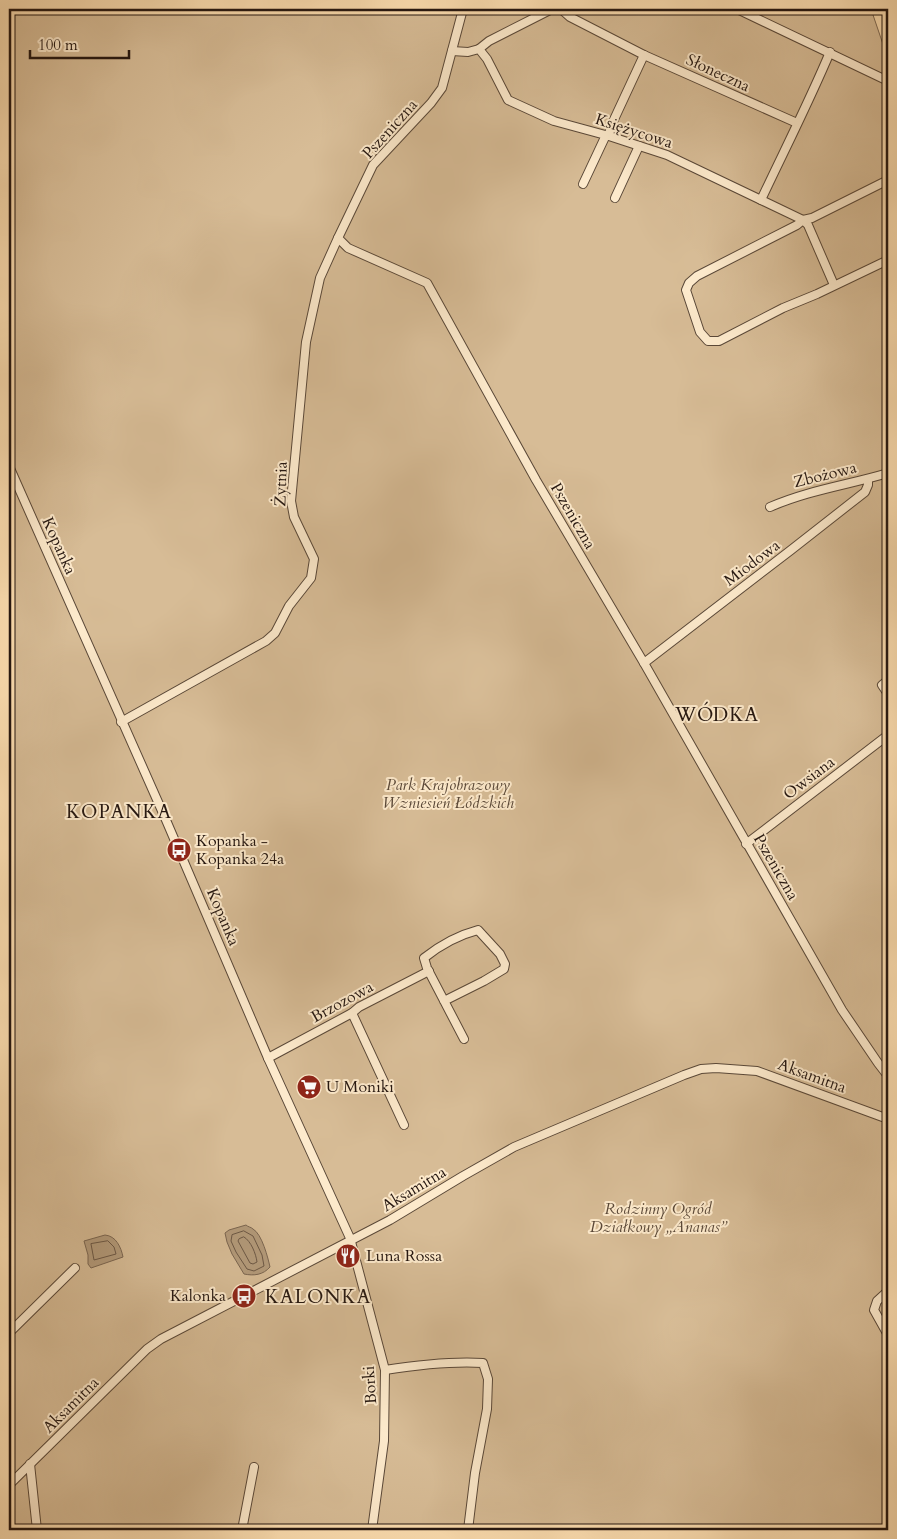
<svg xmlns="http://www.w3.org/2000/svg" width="897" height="1539" viewBox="0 0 897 1539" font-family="Cardo,serif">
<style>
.green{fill:#d7bc96;stroke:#7e6953}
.water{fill:#b39a7a;stroke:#7a6550}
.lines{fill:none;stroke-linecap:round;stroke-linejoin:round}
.shore{stroke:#6c5845;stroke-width:1}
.minor-casing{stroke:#5a4838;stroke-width:10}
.minor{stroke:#fdeacc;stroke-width:8}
.labels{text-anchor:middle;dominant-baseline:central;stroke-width:4;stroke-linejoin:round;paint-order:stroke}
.street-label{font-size:16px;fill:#241610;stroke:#fdeacc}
.park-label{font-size:16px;font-style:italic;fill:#5a4838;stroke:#fdeacc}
.poi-label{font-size:16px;fill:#241610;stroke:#fdeacc;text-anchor:start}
.quarter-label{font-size:19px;letter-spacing:1px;fill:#241610;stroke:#fdeacc}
</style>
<rect width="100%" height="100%" fill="#fcdeb1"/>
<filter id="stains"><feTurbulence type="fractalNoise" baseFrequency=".004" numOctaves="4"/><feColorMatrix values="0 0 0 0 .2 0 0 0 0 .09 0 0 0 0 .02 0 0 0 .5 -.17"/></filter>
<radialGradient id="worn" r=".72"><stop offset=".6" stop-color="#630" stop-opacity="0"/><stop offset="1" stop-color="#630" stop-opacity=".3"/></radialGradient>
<!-- green -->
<polygon class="green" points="9,9 871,9 888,59 888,1530 9,1530"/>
<!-- water -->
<g class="water">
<path d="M 246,1225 C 248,1227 251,1227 253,1229 C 262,1234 268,1258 270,1267 C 263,1275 254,1276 244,1274 L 232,1254 L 227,1242 L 225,1233 L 229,1230 Z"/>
<path d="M 105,1235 C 116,1236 121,1247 123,1257 L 91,1268 L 88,1264 L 88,1255 L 84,1241 Z"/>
</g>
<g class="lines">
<!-- shore -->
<g class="shore">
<polygon points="244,1231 253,1236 262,1255 264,1266 254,1271 247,1269 236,1252 231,1241 232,1235"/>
<path d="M 244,1237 C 251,1241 256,1254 257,1262 L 253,1264 L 250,1263 L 238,1241 L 239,1239 Z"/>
<polygon points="108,1241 114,1247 116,1254 94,1260 91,1244"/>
</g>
<defs>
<g id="minor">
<polyline points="463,9 442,88 431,103 373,165 338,238 348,248 427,283 536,480 644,663 842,1010 878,1063 888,1076"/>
<polyline points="561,9 570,17 644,55 797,123"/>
<polyline points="737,9 888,81"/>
<polyline points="479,49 489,41 552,9"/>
<polyline points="452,51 468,52 479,49 487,59 508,100 554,121 609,136 667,155 803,220 808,225 834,285"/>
<polyline points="609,136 611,126 644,55"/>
<polyline points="888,180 812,218 803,220 797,225 697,276 689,283 686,290 700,332 708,341 719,341 783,308 817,294 888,260"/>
<polyline points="583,184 606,135"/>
<polyline points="615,198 639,146"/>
<path d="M 761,200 C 784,151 809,102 830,52"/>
<polyline points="9,466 166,820 268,1058 350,1238 385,1370 384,1441 372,1530"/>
<path d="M 770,507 C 809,490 848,485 888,473"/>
<polyline points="644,663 791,550 865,492 868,485 868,479"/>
<polyline points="888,680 882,685 888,694"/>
<polyline points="121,722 266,641 275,633 289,606 311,578 314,559 294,517 291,501 306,342 320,278 338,238"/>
<polyline points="746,844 888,735"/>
<path d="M 444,1001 L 484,981 L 504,969 L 505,964 L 500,954 L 478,930 C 459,935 439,946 424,958 L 427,968 L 464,1039"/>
<polyline points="352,1013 404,1125"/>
<polyline points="268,1058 352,1013 359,1007 429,971"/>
<polyline points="888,1291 877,1301 874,1310 888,1335"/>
<polyline points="9,1333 75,1268"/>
<path d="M 385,1370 C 417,1365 450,1361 483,1363 L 488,1379 L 487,1409 L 475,1473 L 468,1530"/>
<polyline points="30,1464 37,1530"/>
<polyline points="9,1485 147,1349 161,1339 390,1220 463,1176 514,1147 684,1075 701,1069 716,1068 757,1071 888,1119"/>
<polyline points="242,1530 254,1467"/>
</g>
</defs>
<!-- minor casing -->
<use href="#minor" class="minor-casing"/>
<!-- minor -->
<use href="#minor" class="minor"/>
</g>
<!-- icons -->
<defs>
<symbol id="bus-disc" viewBox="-11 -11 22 22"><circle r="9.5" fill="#8f2418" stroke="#fdeacc"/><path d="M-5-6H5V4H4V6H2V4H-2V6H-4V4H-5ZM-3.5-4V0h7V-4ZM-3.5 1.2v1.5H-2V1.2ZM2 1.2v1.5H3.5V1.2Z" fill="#fff"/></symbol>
<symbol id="supermarket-disc" viewBox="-11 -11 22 22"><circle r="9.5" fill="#8f2418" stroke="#fdeacc"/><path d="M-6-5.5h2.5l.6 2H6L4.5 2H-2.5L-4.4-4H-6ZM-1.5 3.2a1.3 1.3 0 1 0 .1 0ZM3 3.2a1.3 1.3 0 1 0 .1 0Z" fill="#fff"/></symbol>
<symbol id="restaurant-disc" viewBox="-11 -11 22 22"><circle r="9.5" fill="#8f2418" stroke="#fdeacc"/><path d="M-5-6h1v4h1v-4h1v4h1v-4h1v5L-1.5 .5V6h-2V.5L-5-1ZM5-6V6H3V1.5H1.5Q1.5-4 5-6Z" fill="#fff"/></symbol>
</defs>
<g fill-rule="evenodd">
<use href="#bus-disc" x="165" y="836" width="28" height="28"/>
<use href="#supermarket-disc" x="295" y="1073" width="28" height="28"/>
<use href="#restaurant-disc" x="334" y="1242" width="28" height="28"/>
<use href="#bus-disc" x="230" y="1282" width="28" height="28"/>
</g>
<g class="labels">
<!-- street labels -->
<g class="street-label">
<text transform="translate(718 73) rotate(25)">Słoneczna</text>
<text transform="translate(390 129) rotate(-48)">Pszeniczna</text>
<text transform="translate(634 131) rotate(18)">Księżycowa</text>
<text transform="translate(825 475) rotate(-14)">Zbożowa</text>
<text transform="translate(281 484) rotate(-88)">Żytnia</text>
<text transform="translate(573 516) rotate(60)">Pszeniczna</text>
<text transform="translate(59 546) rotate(66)">Kopanka</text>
<text transform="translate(752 563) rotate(-37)">Miodowa</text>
<text transform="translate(809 778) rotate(-37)">Owsiana</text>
<text transform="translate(776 867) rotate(60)">Pszeniczna</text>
<text transform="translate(223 917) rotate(67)">Kopanka</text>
<text transform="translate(342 1002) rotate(-29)">Brzozowa</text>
<text transform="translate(812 1076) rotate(20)">Aksamitna</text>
<text transform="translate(414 1189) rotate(-31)">Aksamitna</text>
<text transform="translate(370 1385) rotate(-94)">Borki</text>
<text transform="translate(71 1405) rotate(-45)">Aksamitna</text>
</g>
<!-- park labels -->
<g class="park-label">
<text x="448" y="785">Park Krajobrazowy<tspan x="448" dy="18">Wzniesień Łódzkich</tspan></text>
<text x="658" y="1209">Rodzinny Ogród<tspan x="658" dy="18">Działkowy „Ananas”</tspan></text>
</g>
<!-- poi labels -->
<g class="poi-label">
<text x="196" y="841">Kopanka -<tspan x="196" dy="18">Kopanka 24a</tspan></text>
<text x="326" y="1087">U Moniki</text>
<text x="366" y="1256">Luna Rossa</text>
<text x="226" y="1296" text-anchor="end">Kalonka</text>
</g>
<!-- quarter labels -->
<g class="quarter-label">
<text x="717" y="715">WÓDKA</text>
<text x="119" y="812">KOPANKA</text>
<text x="318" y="1297">KALONKA</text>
</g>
</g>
<!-- margin -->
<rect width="897" height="1539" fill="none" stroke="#fcdeb1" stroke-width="30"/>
<rect x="10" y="10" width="877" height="1519" fill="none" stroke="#241610" stroke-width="2.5"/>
<rect x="15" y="15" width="867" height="1509" fill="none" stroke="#241610"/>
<!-- scale -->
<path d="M30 50v8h99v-8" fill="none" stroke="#241610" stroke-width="2.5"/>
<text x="38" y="50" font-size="15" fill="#241610" stroke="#fdeacc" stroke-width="4" paint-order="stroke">100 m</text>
<rect width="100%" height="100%" filter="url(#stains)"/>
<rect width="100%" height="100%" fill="url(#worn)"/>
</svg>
